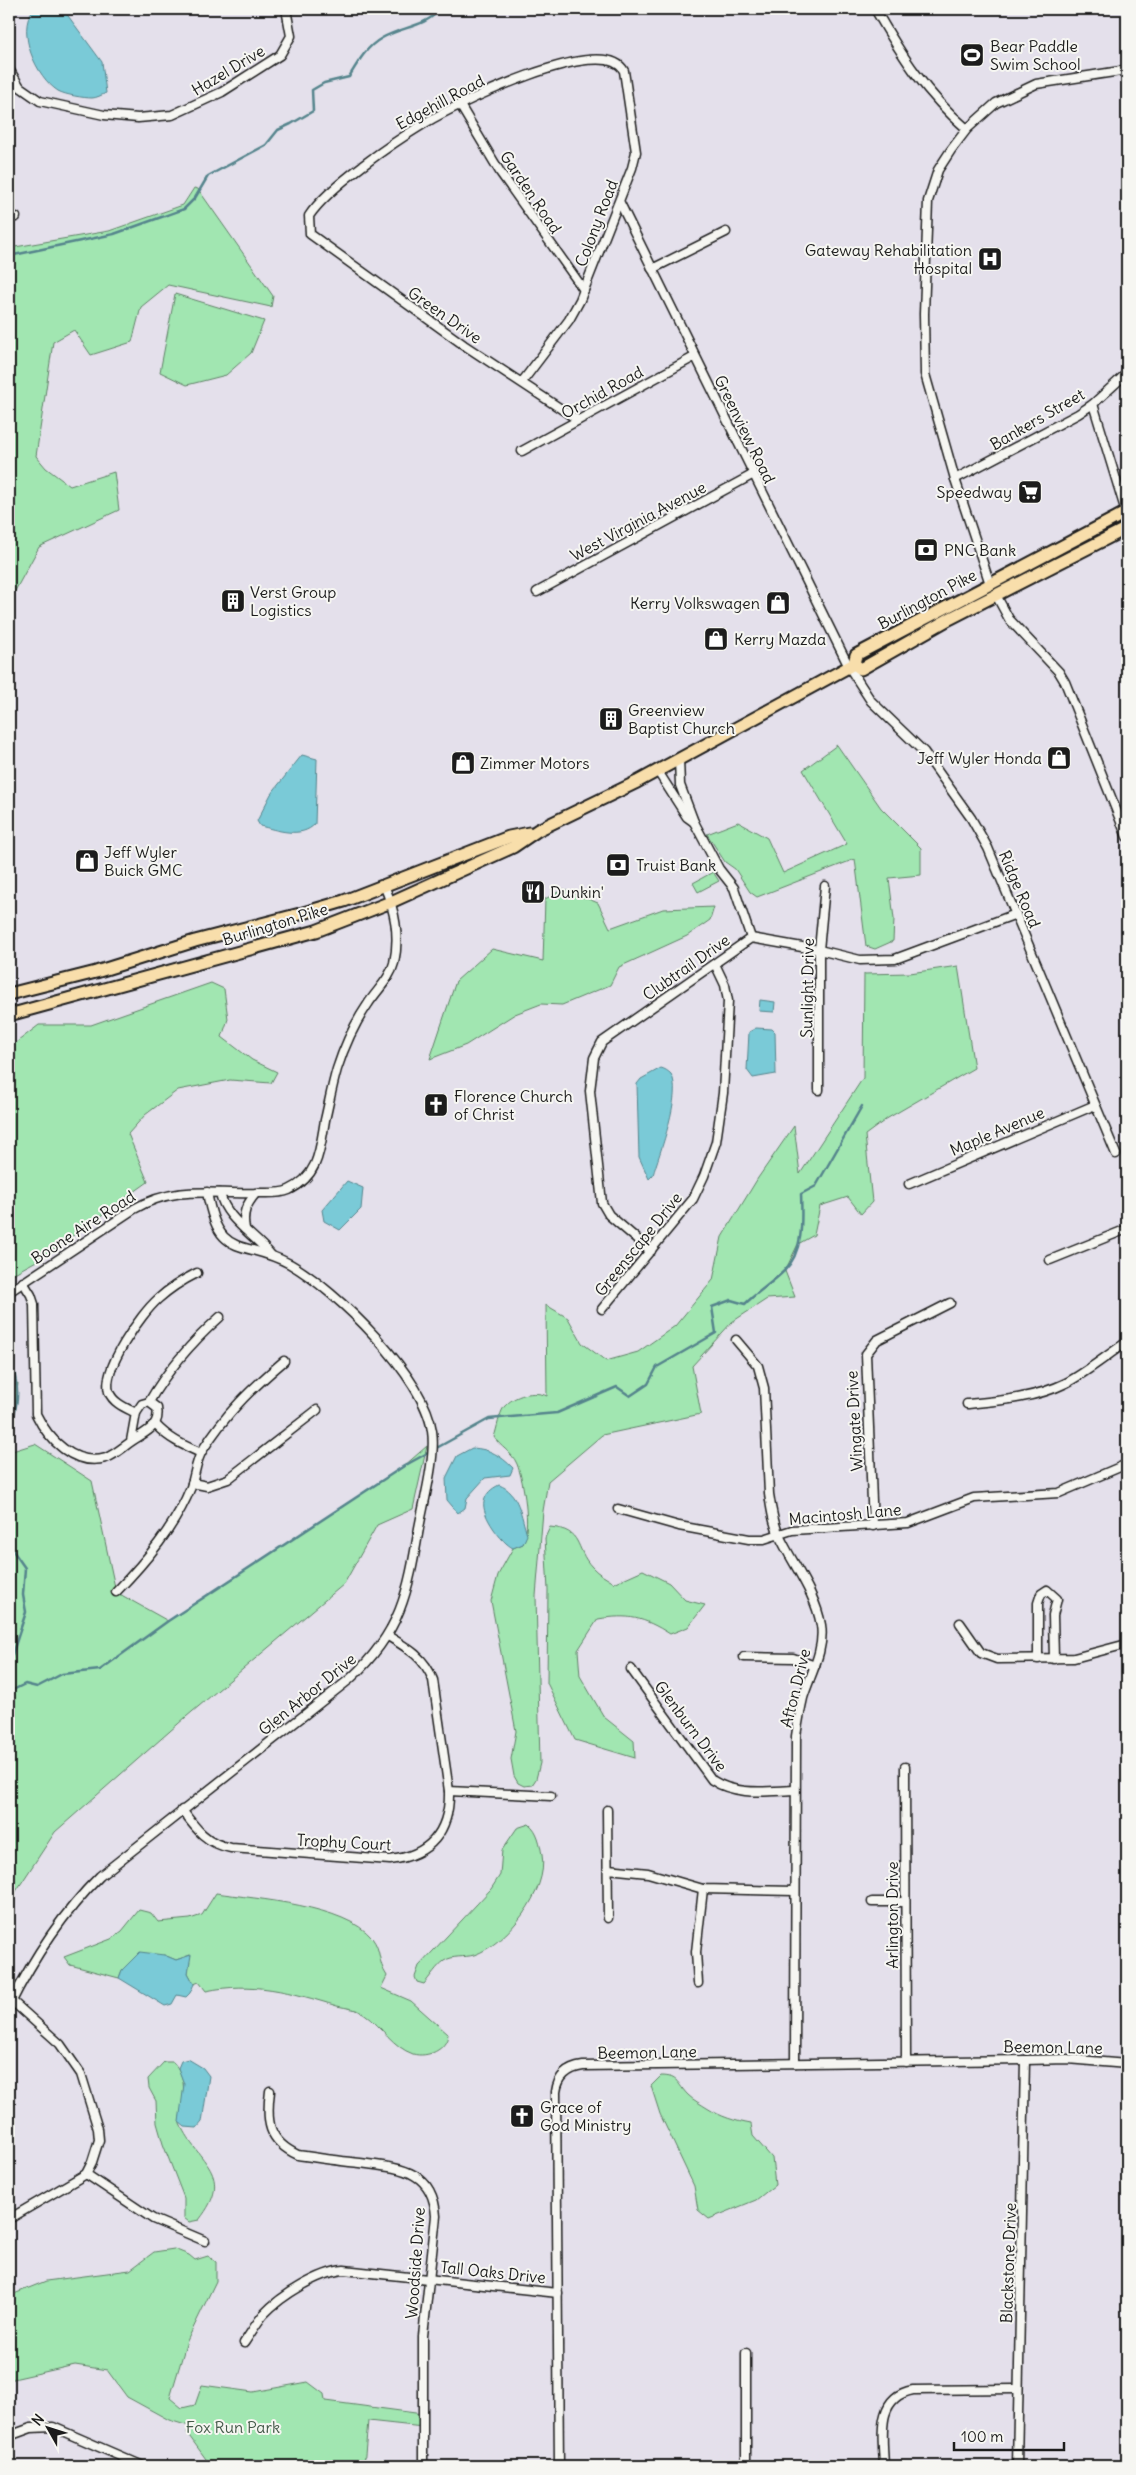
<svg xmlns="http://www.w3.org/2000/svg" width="1136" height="2475" viewBox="0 0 1136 2475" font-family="Delius,sans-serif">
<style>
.green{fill:#a1e6b1;stroke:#5e8166}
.water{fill:#7acad7;stroke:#54848c}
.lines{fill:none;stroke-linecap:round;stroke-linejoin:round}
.stream{stroke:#54848c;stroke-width:2.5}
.street-casing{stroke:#1c1c1c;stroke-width:11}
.primary-casing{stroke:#1c1c1c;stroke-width:15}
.street{stroke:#f6f6f2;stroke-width:8}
.primary{stroke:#f8deab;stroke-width:11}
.labels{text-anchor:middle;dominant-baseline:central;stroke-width:4;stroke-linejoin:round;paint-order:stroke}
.poi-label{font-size:16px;fill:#1c1c1c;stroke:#f6f6f2;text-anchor:start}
.street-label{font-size:16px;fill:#1c1c1c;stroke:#f6f6f2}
.park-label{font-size:16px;fill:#445949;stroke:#f6f6f2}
</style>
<rect width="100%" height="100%" fill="#e4e0eb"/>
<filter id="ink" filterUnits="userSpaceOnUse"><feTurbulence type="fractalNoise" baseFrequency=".02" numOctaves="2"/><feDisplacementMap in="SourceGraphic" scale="10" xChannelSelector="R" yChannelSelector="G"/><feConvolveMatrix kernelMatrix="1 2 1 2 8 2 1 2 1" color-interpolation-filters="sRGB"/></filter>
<g filter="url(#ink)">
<!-- green -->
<g class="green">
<polygon points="194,188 198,189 273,296 271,307 168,285 141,307 132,342 91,355 74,330 53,342 36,456 46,468 70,486 114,472 119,510 39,547 9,602 9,248 109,231 183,205"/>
<polygon points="175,294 264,321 251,353 226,375 187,385 160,372"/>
<polygon points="837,745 881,808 921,848 921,875 889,878 894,919 893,941 875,949 866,946 855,859 757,897 750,892 735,869 725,862 707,834 738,822 767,838 783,873 847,844 803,770"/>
<polygon points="713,872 719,881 698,892 693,883"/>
<polygon points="564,889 598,903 610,928 663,909 714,907 710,920 687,936 619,967 610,985 562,1005 541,1004 515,1014 466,1045 430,1059 456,981 492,949 543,961 545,899"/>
<path d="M 958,966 L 974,1068 L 888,1118 L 865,1135 L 872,1202 L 861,1214 L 848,1197 L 820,1206 L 814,1235 L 798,1244 L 785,1271 L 795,1297 L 767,1299 L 732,1322 L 692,1366 L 701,1414 L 602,1435 L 548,1481 L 543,1511 L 536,1596 L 540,1763 L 536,1779 L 532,1785 L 524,1786 L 518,1783 L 514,1776 L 511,1759 L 516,1731 L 491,1601 L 498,1575 L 513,1548 L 523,1544 C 531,1526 524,1482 517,1464 C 512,1452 500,1447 494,1437 C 497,1429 499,1414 504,1407 C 514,1395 534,1390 547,1396 L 546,1305 L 568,1318 L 582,1343 L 606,1361 L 638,1352 L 675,1326 L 713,1280 L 722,1237 L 758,1178 L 794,1126 L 800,1174 L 863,1078 L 864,974 L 910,973 Z"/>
<polygon points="211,983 224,989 228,1019 222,1037 252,1060 277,1072 271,1083 230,1080 178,1090 145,1115 128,1134 148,1182 40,1259 9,1276 9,1048 39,1025 91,1025"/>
<polygon points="18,1383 15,1412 9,1428 9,1389"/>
<polygon points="35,1444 92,1481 116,1592 168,1621 404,1466 427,1446 413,1509 377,1525 344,1584 186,1717 55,1832 9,1902 9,1452"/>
<path d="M 550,1527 C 584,1530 574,1548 592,1567 C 598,1574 607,1578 614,1583 L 643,1570 L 669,1583 L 685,1600 L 705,1605 L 688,1627 L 670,1634 C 643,1617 629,1614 598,1619 L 578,1650 L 580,1676 L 604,1717 L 634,1741 L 635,1758 L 575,1740 L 547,1683 L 548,1590 L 545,1538 Z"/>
<path d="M 529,1824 C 538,1831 540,1844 542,1855 C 549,1890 507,1944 474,1955 C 464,1958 453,1955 444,1961 C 437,1966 430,1977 424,1984 L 417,1982 L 415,1977 L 419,1966 L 491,1889 L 500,1875 L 502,1850 L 517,1828 Z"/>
<path d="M 216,1893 C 257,1899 345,1905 372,1938 C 382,1951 377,1961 387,1976 L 381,1988 L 411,2001 L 448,2034 C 447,2050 427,2058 413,2054 C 393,2047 382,2027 366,2015 C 359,2009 346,2008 337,2006 C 291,1992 253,1981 206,1991 L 199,1982 L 194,1984 L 188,1973 L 190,1955 L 176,1960 L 164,1955 L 122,1970 L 119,1978 L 70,1965 L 64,1957 L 111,1939 L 122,1931 L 139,1910 L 151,1913 L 158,1922 L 190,1919 L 202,1915 Z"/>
<path d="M 164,2062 L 173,2062 C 187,2077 184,2094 181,2113 C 180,2116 179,2120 180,2124 C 198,2164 236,2173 199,2220 L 189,2222 L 184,2218 L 184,2198 L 163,2144 L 157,2123 L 156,2101 L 149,2088 L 148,2079 Z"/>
<path d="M 661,2076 C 679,2076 677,2084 688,2095 C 693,2100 701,2104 707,2108 C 721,2117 735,2121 751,2124 L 753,2136 L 772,2158 L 775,2185 L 756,2200 L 709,2219 L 698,2210 L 694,2186 L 660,2114 L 651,2086 Z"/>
<polygon points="174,2249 189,2255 195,2260 208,2256 216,2262 216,2281 187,2341 170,2398 182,2408 195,2405 202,2385 253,2392 308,2382 324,2394 325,2401 423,2414 423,2427 368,2421 364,2466 211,2466 187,2433 189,2426 169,2420 127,2397 107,2370 75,2365 9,2380 9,2296 46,2281 130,2270 154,2252"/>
</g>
<!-- water -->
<g class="water">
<path d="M 63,9 L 102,62 L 106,93 C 102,95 96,98 92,98 C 84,98 65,95 58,91 C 36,77 16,31 33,10 Z"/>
<path d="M 302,755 L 317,759 L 315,824 C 301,839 277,830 260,826 L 257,821 L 271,794 Z"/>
<polygon points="760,1000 775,1002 774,1012 759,1011"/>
<polygon points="756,1028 772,1029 775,1032 776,1074 753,1078 747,1070 749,1032"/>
<path d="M 661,1068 C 665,1069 668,1071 671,1074 C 683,1093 659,1154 653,1175 L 649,1179 L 639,1157 L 637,1084 L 641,1079 Z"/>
<polygon points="347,1181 363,1188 361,1209 340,1230 324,1221 322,1210"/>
<path d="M 472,1448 C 490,1449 500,1455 513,1468 L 510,1475 L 485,1478 L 467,1498 L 465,1508 L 458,1513 L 447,1500 L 446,1478 L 457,1456 Z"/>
<path d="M 499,1485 C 519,1492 521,1516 527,1535 L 523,1544 L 513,1548 C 502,1543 481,1515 484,1502 C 486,1493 491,1489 499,1485 Z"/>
<polygon points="140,1952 164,1955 176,1960 191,1955 188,1973 194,1984 190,1993 186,1997 177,1995 172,2004 165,2006 119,1978 122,1970"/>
<polygon points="188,2059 203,2068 209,2076 202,2122 197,2128 185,2127 179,2122 184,2084 178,2068 181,2061"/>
</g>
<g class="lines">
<!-- stream -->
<g class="stream">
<path d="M 9,256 L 114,234 L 184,209 L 195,198 L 208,176 L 266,145 L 278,130 L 291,124 L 313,111 L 312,90 L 324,83 L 349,77 C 358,62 366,47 382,38 C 403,26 423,28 441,9"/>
<path d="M 9,1357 C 19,1386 21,1399 9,1428"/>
<polyline points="9,1545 25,1568 23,1595 26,1612 9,1664"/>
<path d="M 9,1692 L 25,1684 L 37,1687 L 62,1674 L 100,1670 L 168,1621 L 404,1466 L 489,1419 L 557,1413 L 617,1387 L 630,1396 L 648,1384 L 657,1367 L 716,1333 L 712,1307 L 731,1300 L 745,1304 C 757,1292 772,1283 784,1271 C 804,1252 802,1220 801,1194 L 816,1186 L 862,1106"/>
</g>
<defs>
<g id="street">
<path d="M 875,9 C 902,56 925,93 967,129"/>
<polyline points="9,69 20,87 40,101 104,115 138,118 172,115 222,92 280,55 291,36 286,9"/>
<polyline points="460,105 500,172 584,290"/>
<polyline points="620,203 849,667 871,701 924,752 971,818 988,848 1116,1154"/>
<polyline points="9,215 16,217"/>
<polyline points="652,269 726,232"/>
<path d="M 522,382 L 569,320 L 580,300 L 632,168 L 636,152 L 624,71 C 604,31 453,106 425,123 C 394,142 328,187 309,216 L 310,234 L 464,345 L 578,420"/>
<polyline points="1093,404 1126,512"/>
<polyline points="522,451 694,357"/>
<polyline points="955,479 1078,414 1093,404 1127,373"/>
<polyline points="990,584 955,479 925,374 924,314 928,201 938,170 951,150 967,129 996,103 1036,84 1127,70"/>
<polyline points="537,592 752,475"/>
<polyline points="996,595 1009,619 1059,672 1065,682 1127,837"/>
<polyline points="679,759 680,785 694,822 719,869 734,888 751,938"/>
<polyline points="657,770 687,817 694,822"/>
<polyline points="819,1090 819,950 825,886"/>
<polyline points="909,1184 1095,1105"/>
<path d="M 220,1193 C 225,1219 255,1235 271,1255"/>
<path d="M 245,1229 C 242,1213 246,1205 256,1193"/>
<polyline points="651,1251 609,1215 602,1203 590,1091 594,1058 602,1042 751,938 819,950 860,960 895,959 1016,914"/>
<polyline points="1050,1260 1127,1229"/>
<path d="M 23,1282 L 31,1295 L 34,1304 L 36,1414 C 48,1439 74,1467 106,1458 C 116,1454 123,1447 132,1441 C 145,1432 161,1427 157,1408 L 149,1402 L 142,1404 L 136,1413 L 131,1441"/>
<path d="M 9,1292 L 134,1209 C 177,1184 213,1195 259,1193 C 268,1193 280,1194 289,1190 C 319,1176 320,1149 325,1120 C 329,1103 332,1086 337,1069 C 344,1047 355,1023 368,1004 C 377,990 390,979 394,963 C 400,935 395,911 384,885"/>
<polyline points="602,1309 693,1199 704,1176 716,1142 723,1093 728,1001 725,985 715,964"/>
<path d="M 736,1340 L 758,1366 L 764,1388 L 769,1494 C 771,1508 773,1522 779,1535 C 793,1565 815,1592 821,1625 C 825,1650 810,1675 803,1698 C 800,1711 798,1723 796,1736 L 795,2063"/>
<path d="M 149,1402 C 168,1369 192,1342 220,1317"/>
<path d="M 967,1404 C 999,1401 1036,1398 1066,1383 C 1087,1372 1107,1355 1127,1342"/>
<path d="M 136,1413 C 126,1408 113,1403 109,1392 C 102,1369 141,1314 158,1299 C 170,1288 183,1280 197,1273"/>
<path d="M 156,1425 C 169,1439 183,1445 201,1453"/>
<polyline points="192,1483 207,1486 228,1479 317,1410"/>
<polyline points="618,1509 679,1526 749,1539 764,1539 792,1530 908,1523 974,1498 1059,1493 1127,1464"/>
<polyline points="873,1526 866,1354 877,1340 950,1303"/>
<path d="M 116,1592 C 146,1561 175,1527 191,1487 C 195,1475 196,1461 202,1451 C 227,1412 250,1390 284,1361"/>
<polyline points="960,1623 981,1653 997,1659 1074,1658 1127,1644"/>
<polyline points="744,1657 793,1658 815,1666"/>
<polyline points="1038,1659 1038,1603 1041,1594 1047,1590 1057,1599 1053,1615 1054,1659"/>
<path d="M 631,1669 L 712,1780 C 736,1796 767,1791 795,1790"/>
<polyline points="905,1767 906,2062"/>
<polyline points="449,1791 551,1796"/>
<path d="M 182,1810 C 196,1829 207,1844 231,1848 L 390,1860 C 431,1855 450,1831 449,1791 L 433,1680 C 425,1658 408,1648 388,1636"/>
<polyline points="607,1810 608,1918"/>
<polyline points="608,1869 648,1873 703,1889 795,1891"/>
<polyline points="872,1902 905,1902"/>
<polyline points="698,1983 696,1952 703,1889"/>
<path d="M 9,2007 C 33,1958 62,1914 100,1876 L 350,1679 C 401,1632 408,1593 419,1528 C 424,1501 436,1457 432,1431 C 424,1376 337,1291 290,1264 C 242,1238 219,1262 207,1192"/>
<path d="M 270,2091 C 266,2122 268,2141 298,2155 C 319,2158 339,2161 360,2163 C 397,2168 433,2168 436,2216 L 423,2336 L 423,2466"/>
<polyline points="86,2174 153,2219 205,2241"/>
<polyline points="9,2219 86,2174 92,2162 99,2140 98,2129 81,2074 60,2044 12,2001"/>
<path d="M 244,2343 C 251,2333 257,2322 264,2314 C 281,2296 319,2272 344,2270 L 558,2293"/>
<polyline points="9,2436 31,2428 53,2427 143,2466"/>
<path d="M 559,2466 L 556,2092 C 558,2076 568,2068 583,2066 L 1025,2060 L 1067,2059 L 1127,2064"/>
<polyline points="746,2466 746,2353"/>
<path d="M 884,2466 C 883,2437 875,2397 913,2390 L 1017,2389"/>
<polyline points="1017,2466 1025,2060"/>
</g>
<g id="primary">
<polyline points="854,664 861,669 949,619 1127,528"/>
<polyline points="9,994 96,972 195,941 300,914 344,901 509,837 529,833"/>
<polyline points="9,1015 316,931 391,902 513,847 538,830 637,782 854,664 856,655 1127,512"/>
</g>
</defs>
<!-- street casing -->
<use href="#street" class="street-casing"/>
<!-- primary casing -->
<use href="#primary" class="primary-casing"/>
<!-- street -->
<use href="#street" class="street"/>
<!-- primary -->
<use href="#primary" class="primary"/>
</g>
</g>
<!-- icons -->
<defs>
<symbol id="stadium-square" viewBox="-11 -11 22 22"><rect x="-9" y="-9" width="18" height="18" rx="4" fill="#1c1c1c" stroke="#f6f6f2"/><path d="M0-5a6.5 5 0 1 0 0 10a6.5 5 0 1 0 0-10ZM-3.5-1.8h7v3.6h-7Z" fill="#fff"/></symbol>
<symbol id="hospital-square" viewBox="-11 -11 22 22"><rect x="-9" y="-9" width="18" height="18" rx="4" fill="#1c1c1c" stroke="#f6f6f2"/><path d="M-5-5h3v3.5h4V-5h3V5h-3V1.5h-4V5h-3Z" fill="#fff"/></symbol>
<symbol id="supermarket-square" viewBox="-11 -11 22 22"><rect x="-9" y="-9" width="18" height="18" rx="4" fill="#1c1c1c" stroke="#f6f6f2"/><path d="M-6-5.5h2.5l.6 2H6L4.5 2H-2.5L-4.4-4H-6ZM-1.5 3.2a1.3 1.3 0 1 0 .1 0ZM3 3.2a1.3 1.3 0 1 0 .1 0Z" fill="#fff"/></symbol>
<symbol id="bank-square" viewBox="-11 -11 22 22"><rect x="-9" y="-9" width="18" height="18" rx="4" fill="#1c1c1c" stroke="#f6f6f2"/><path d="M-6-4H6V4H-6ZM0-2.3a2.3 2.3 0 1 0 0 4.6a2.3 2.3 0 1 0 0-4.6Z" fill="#fff"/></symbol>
<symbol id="building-square" viewBox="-11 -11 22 22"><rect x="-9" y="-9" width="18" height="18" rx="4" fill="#1c1c1c" stroke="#f6f6f2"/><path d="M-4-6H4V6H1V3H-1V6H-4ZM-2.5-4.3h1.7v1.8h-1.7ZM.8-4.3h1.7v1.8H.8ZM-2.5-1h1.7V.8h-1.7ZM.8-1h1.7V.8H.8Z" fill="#fff"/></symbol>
<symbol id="shop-square" viewBox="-11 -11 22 22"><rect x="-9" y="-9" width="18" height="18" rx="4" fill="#1c1c1c" stroke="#f6f6f2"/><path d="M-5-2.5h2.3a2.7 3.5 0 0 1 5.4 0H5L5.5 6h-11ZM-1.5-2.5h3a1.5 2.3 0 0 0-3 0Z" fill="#fff"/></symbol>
<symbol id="restaurant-square" viewBox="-11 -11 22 22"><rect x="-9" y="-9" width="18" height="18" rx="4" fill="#1c1c1c" stroke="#f6f6f2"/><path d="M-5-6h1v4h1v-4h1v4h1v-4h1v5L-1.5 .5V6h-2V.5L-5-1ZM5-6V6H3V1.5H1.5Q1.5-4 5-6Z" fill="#fff"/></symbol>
<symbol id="church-square" viewBox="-11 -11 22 22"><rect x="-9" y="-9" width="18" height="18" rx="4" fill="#1c1c1c" stroke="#f6f6f2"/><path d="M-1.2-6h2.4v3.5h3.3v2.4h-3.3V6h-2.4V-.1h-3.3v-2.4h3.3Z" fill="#fff"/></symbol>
</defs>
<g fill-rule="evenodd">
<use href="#stadium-square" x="958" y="41" width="28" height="28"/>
<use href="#hospital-square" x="976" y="245" width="28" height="28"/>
<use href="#supermarket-square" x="1016" y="478" width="28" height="28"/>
<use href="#bank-square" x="912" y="536" width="28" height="28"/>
<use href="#building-square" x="219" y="587" width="28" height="28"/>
<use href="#shop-square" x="764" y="589" width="28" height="28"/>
<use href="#shop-square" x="702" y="625" width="28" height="28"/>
<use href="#building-square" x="597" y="705" width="28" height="28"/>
<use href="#shop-square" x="1045" y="744" width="28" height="28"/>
<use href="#shop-square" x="449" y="749" width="28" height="28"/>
<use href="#shop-square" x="73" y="847" width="28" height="28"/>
<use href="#bank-square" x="604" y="851" width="28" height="28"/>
<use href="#restaurant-square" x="519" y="878" width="28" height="28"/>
<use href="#church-square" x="422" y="1091" width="28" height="28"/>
<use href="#church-square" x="508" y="2102" width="28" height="28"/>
</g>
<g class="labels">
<!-- poi labels -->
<g class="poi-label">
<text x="990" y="46">Bear Paddle<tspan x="990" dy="18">Swim School</tspan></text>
<text x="972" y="250" text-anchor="end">Gateway Rehabilitation<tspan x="972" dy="18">Hospital</tspan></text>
<text x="1012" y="492" text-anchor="end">Speedway</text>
<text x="944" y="550">PNC Bank</text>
<text x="250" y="592">Verst Group<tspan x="250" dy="18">Logistics</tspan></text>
<text x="760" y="603" text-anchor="end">Kerry Volkswagen</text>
<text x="734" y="639">Kerry Mazda</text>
<text x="628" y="710">Greenview<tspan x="628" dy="18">Baptist Church</tspan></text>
<text x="1042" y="758" text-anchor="end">Jeff Wyler Honda</text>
<text x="480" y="763">Zimmer Motors</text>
<text x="104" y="852">Jeff Wyler<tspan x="104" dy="18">Buick GMC</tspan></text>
<text x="636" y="865">Truist Bank</text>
<text x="550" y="892">Dunkin'</text>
<text x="454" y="1096">Florence Church<tspan x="454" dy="18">of Christ</tspan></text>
<text x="540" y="2107">Grace of<tspan x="540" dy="18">God Ministry</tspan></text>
</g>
<!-- street labels -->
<g class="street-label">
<text transform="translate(228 70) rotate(-31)">Hazel Drive</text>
<text transform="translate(440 102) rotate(-28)">Edgehill Road</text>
<text transform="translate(531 192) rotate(56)">Garden Road</text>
<text transform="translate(596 223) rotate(-69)">Colony Road</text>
<text transform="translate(445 315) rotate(35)">Green Drive</text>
<text transform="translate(602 392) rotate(-29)">Orchid Road</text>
<text transform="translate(1037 419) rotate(-30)">Bankers Street</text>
<text transform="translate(745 429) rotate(64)">Greenview Road</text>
<text transform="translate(638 521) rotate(-28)">West Virginia Avenue</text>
<text transform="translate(927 599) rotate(-28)">Burlington Pike</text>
<text transform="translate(1020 889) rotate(67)">Ridge Road</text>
<text transform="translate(275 924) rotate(-17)">Burlington Pike</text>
<text transform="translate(686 967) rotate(-35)">Clubtrail Drive</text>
<text transform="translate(807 988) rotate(-89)">Sunlight Drive</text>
<text transform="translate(997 1131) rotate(-23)">Maple Avenue</text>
<text transform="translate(83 1227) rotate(-33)">Boone Aire Road</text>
<text transform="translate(638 1244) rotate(-51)">Greenscape Drive</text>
<text transform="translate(854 1421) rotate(-93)">Wingate Drive</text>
<text transform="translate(845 1514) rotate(-5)">Macintosh Lane</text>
<text transform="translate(795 1688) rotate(-76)">Afton Drive</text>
<text transform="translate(307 1694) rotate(-39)">Glen Arbor Drive</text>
<text transform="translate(691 1726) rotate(53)">Glenburn Drive</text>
<text transform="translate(344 1842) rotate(3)">Trophy Court</text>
<text transform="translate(892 1915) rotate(-90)">Arlington Drive</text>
<text transform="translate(1053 2047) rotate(1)">Beemon Lane</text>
<text transform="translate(647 2052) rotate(-1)">Beemon Lane</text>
<text transform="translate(415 2263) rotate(-86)">Woodside Drive</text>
<text transform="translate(1008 2263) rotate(-88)">Blackstone Drive</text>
<text transform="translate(493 2272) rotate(6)">Tall Oaks Drive</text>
</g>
<!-- park labels -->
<g class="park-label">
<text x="233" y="2427">Fox Run Park</text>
</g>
</g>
<!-- margin -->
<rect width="1136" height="2475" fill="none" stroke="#f6f6f2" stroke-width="30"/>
<rect x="15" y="15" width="1106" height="2445" fill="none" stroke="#1c1c1c" stroke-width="2" filter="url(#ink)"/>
<!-- north arrow -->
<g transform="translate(48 2428) rotate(309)" stroke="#f6f6f2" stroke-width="4" paint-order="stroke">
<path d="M0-4L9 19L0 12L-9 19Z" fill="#1c1c1c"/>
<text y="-8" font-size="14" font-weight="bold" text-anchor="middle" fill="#1c1c1c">N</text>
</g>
<!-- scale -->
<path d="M954 2442v8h110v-8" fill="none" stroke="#1c1c1c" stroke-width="2.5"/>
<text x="961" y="2442" font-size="15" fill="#1c1c1c" stroke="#f6f6f2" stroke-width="4" paint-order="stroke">100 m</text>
</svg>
